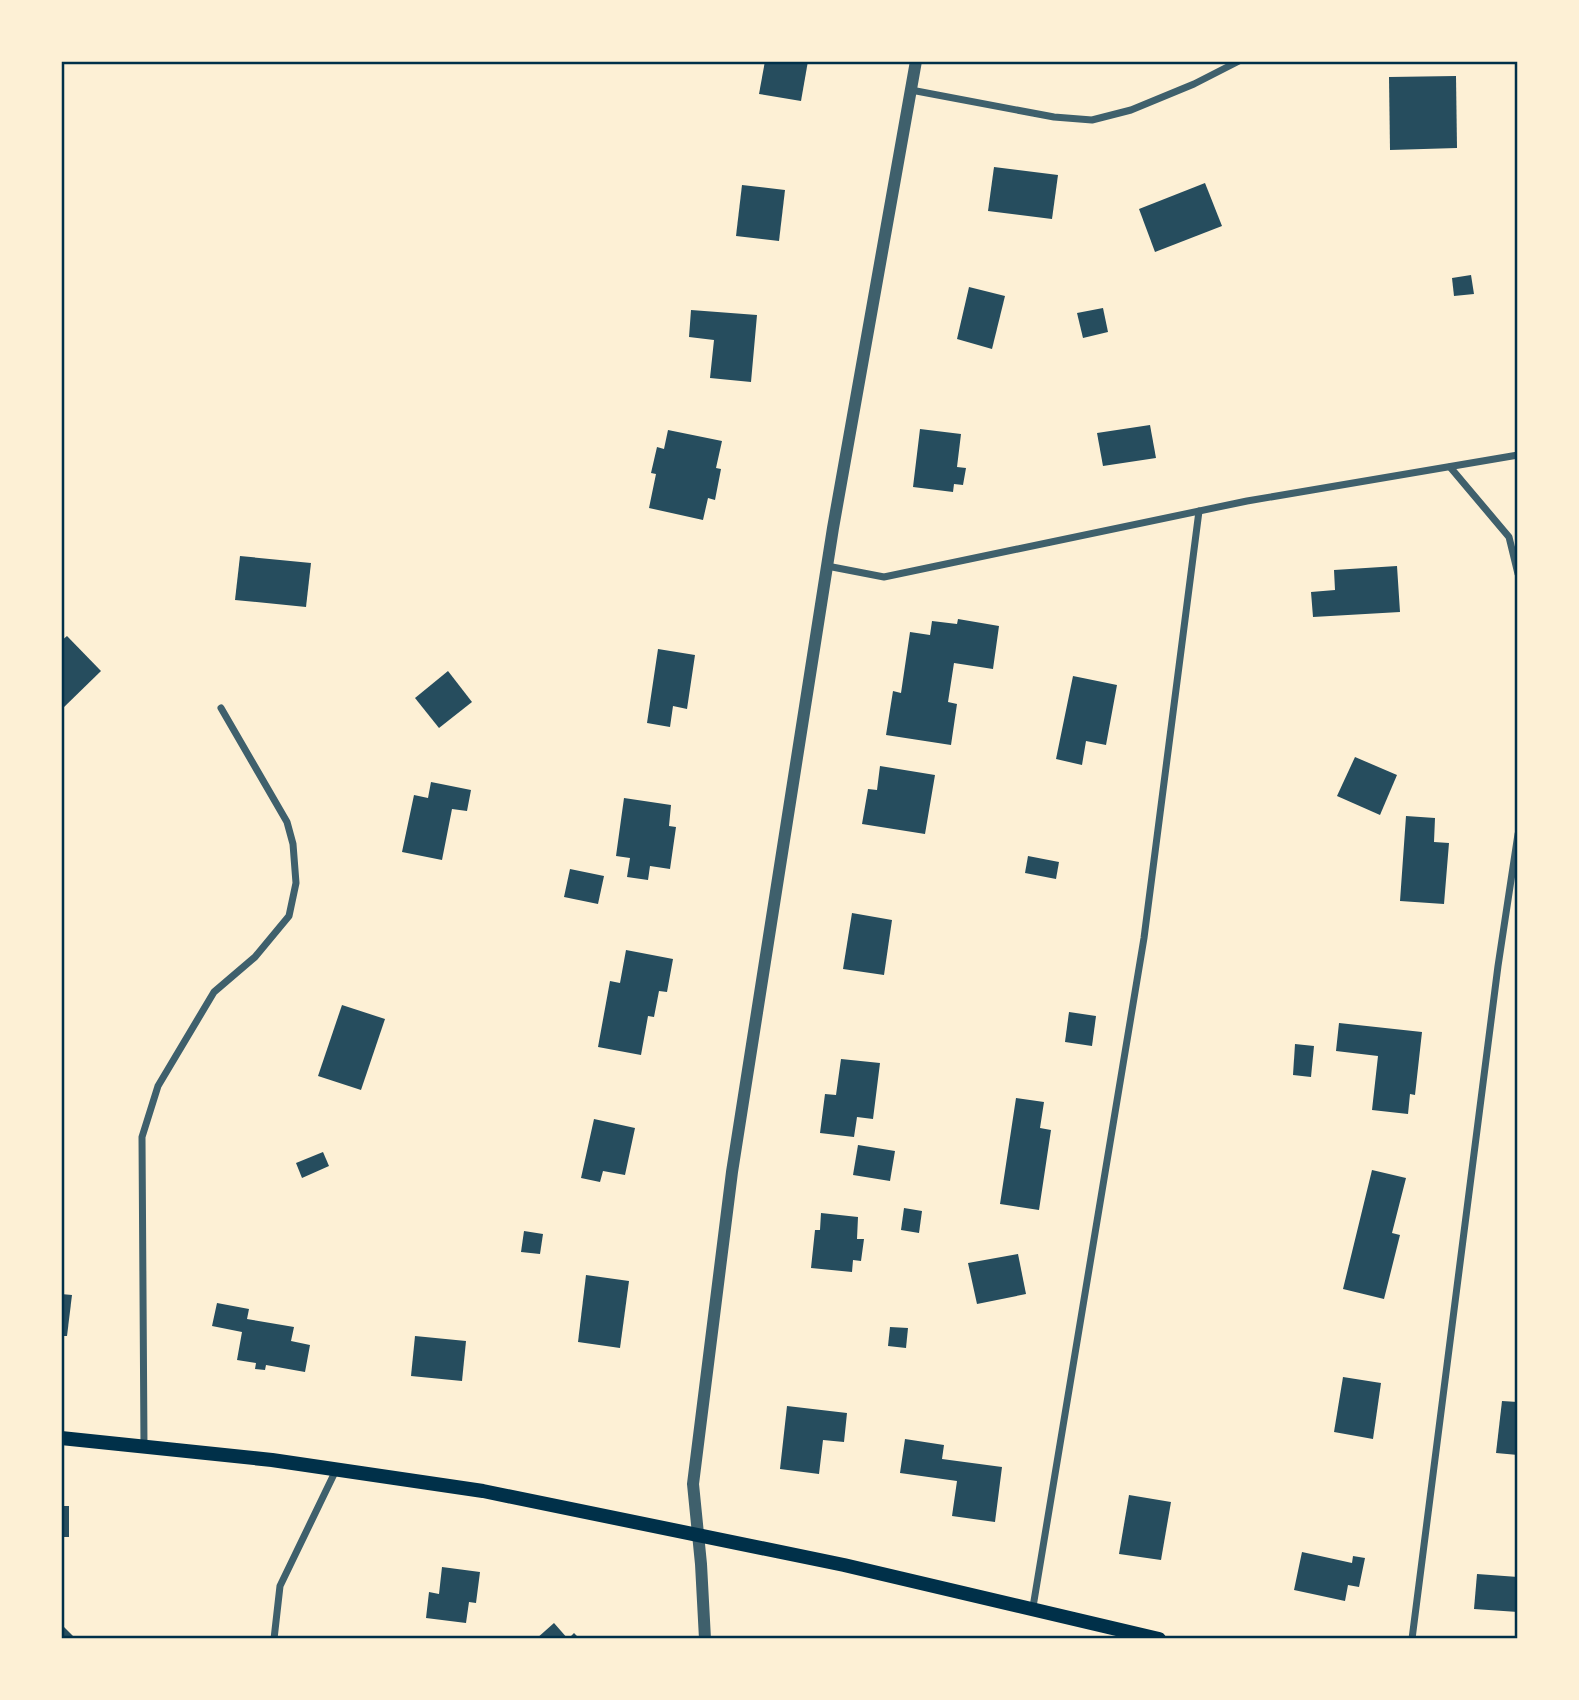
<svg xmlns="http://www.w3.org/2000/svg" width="1579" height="1700" viewBox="0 0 1579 1700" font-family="Commissioner,sans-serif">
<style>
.building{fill:#264d5e}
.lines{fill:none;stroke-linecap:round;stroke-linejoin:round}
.minor{stroke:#3f606c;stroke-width:7}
.tertiary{stroke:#3f606c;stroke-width:12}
.secondary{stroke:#003049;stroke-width:14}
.neatline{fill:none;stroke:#003049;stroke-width:2.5}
</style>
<rect width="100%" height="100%" fill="#fdf0d5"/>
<!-- building -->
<g class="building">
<polygon points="765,61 808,61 801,101 759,94"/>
<polygon points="1456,76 1457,148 1390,150 1389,77"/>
<polygon points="994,167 1058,175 1052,219 988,211"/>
<polygon points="1205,183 1222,226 1155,252 1139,209"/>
<polygon points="742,185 785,190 779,241 736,236"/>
<polygon points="1471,275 1474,294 1454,296 1452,278"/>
<polygon points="969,287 1005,296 992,349 957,339"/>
<polygon points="1103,308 1108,332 1083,338 1077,313"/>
<polygon points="691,310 757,315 751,382 710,378 714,340 689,337"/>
<polygon points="1150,425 1156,458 1103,466 1097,433"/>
<polygon points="920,429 961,434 957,467 966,468 963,485 954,484 953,492 913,487"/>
<polygon points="668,430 722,441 716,468 721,469 715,500 708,498 703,520 649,508 656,474 651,473 657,447 664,449"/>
<polygon points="240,556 311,563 306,607 235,600"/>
<polygon points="1397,566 1400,612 1313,617 1311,592 1335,590 1334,570"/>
<polygon points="958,619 999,626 993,669 954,663 948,702 957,704 951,745 886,735 893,691 901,693 910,632 930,635 932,621 957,624"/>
<polygon points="67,636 101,671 61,710 61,641"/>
<polygon points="658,649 695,655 687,709 673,706 670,727 647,723"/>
<polygon points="448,671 472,702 439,728 415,698"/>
<polygon points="1073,676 1117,685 1106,745 1086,741 1082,765 1056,759"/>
<polygon points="1355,757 1397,775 1380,815 1337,796"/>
<polygon points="880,766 935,775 925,834 862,824 868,789 877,790"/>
<polygon points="431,782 471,790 467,811 452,809 442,860 402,852 414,795 428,798"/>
<polygon points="624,798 671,805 669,826 676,827 670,869 650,866 648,880 627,877 630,858 616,856"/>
<polygon points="1406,816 1435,818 1434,842 1449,843 1444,904 1400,901"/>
<polygon points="1028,856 1059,862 1056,879 1025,873"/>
<polygon points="570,869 604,876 598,904 564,897"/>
<polygon points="852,913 892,920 884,975 843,969"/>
<polygon points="626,950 673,959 667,992 659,991 654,1017 648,1016 641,1055 598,1047 610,981 620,983"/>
<polygon points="342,1005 385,1019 361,1090 318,1076"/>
<polygon points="1069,1012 1096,1016 1092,1046 1065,1042"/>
<polygon points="1339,1023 1422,1032 1415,1095 1410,1094 1408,1114 1372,1110 1378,1056 1336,1051"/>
<polygon points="1295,1044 1314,1046 1311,1077 1293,1075"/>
<polygon points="841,1059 880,1063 873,1119 857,1117 854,1137 820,1133 825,1094 836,1095"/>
<polygon points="1016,1098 1044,1102 1040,1128 1051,1130 1039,1210 1000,1204"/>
<polygon points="594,1119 635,1128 625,1175 603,1171 600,1182 581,1178"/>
<polygon points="858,1145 895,1151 890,1181 853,1175"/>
<polygon points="323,1152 329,1166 302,1178 296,1163"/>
<polygon points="1372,1170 1406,1178 1392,1233 1400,1235 1384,1299 1343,1289"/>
<polygon points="904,1208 922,1211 919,1233 901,1230"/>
<polygon points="821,1213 858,1217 857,1239 864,1239 861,1261 853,1260 852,1272 811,1268 815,1230 820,1230"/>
<polygon points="524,1231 543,1234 540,1254 521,1252"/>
<polygon points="1018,1254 1026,1294 977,1304 968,1263"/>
<polygon points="586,1275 629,1281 620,1348 578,1342"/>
<polygon points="61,1294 72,1295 67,1336 61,1336"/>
<polygon points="217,1303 249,1309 247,1319 294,1327 291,1341 310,1345 305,1372 266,1365 265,1370 255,1369 256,1363 237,1360 242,1332 212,1326"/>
<polygon points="890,1327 908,1328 906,1348 888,1346"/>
<polygon points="415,1336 466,1341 462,1381 411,1376"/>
<polygon points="1343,1377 1381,1383 1373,1439 1334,1432"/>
<polygon points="1502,1401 1518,1402 1518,1455 1496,1453"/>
<polygon points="787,1406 847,1413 844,1442 823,1440 819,1474 780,1469"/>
<polygon points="905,1439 944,1445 942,1459 1002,1467 995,1522 952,1516 957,1481 900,1473"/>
<polygon points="1129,1495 1171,1502 1161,1560 1119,1554"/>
<rect x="61" y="1506" width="8" height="31"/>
<polygon points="1302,1552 1352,1563 1353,1556 1365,1558 1359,1587 1348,1585 1345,1601 1294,1590"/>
<polygon points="442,1567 480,1572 476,1603 469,1602 466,1623 426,1618 429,1592 439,1594"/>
<polygon points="1477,1574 1518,1577 1518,1612 1474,1609"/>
<polygon points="554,1623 568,1639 574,1633 580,1639 536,1639"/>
<polygon points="61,1624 76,1639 61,1639"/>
</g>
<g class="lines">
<!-- minor -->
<g class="minor">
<polyline points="911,90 1054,117 1092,120 1131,110 1194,84 1239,61"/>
<polyline points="1450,467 1509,537 1518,574"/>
<polyline points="827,566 884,577 1247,501 1518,455"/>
<polyline points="144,1447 142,1137 158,1086 214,992 255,957 289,916 296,883 293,844 287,822 221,708"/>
<polyline points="1033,1607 1144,938 1199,511"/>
<polyline points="274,1639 280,1586 336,1470"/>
<polyline points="1412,1639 1498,966 1518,834"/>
</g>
<!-- tertiary -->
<polyline class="tertiary" points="705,1639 701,1564 693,1484 732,1172 833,528 916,61"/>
<!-- secondary -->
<polyline class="secondary" points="61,1438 272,1460 483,1491 844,1565 1159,1639"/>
</g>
<!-- border -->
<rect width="1579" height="1700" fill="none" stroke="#fdf0d5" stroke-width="126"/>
<rect x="63" y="63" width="1453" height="1574" class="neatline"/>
</svg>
